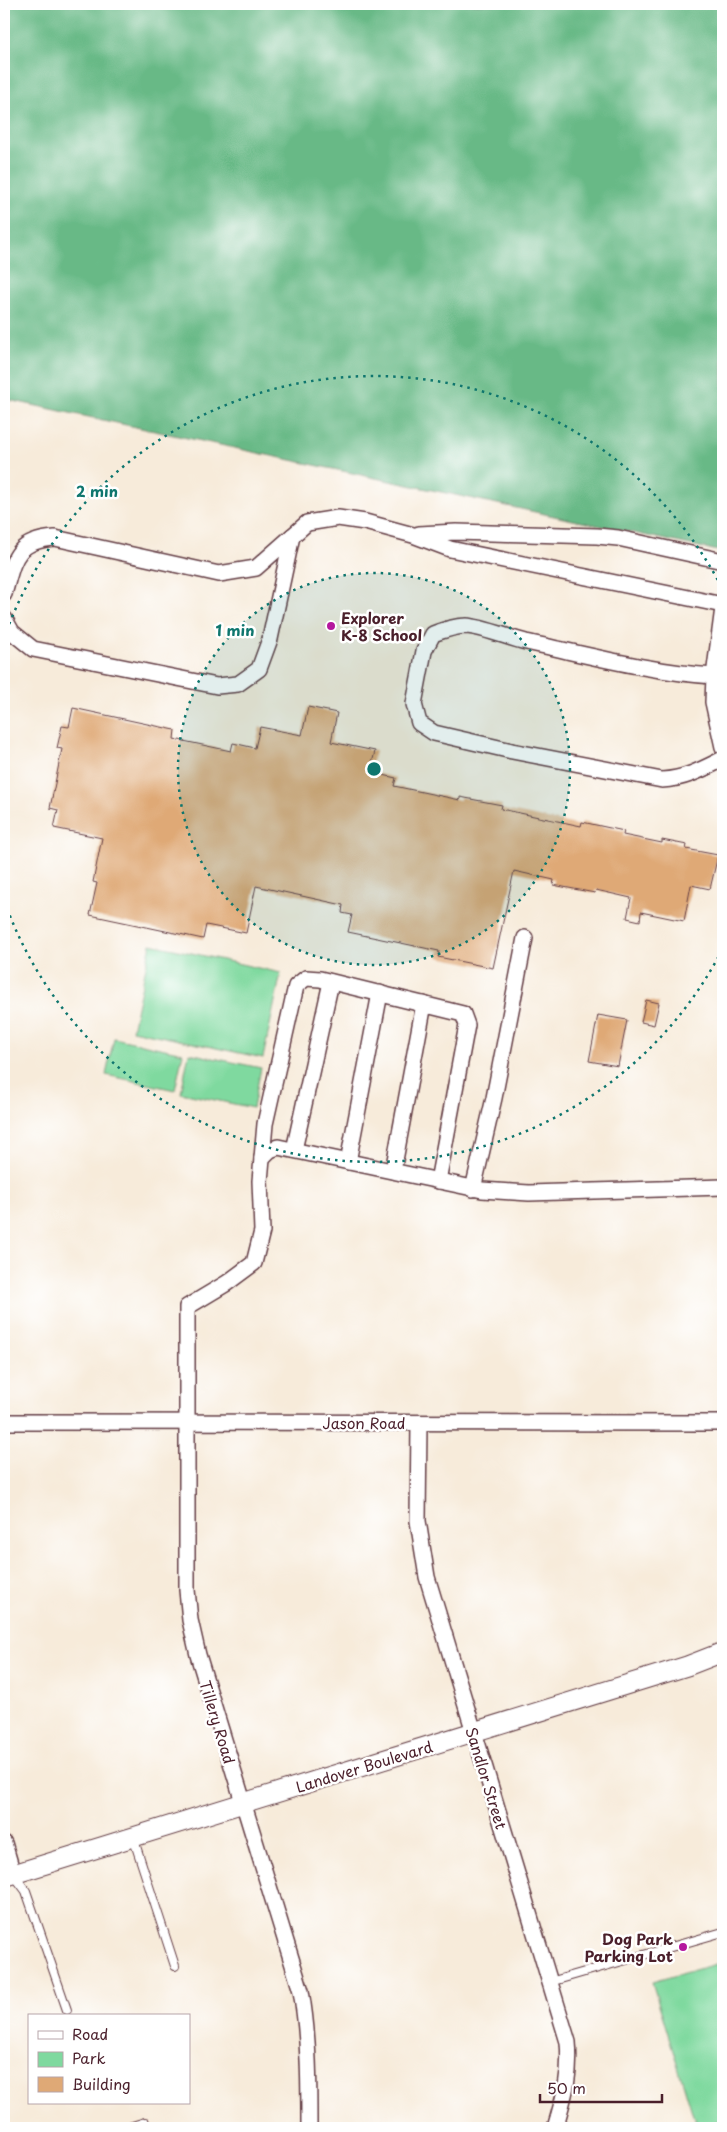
<svg xmlns="http://www.w3.org/2000/svg" width="727" height="2132" viewBox="0 0 727 2132" font-family="'Playpen Sans',sans-serif">
<style>
.green{fill:#7fd99f;stroke:#647c65}
.forest{fill:#67b986;stroke:#586c58}
.building{fill:#dfa976}
.lines{fill:none;stroke-linecap:round;stroke-linejoin:round}
.service-casing{stroke:#643e45;stroke-width:10}
.minor-casing{stroke:#643e45;stroke-width:18}
.tertiary-casing{stroke:#643e45;stroke-width:21}
.service{stroke:#fff;stroke-width:8}
.minor{stroke:#fff;stroke-width:15}
.tertiary{stroke:#fff;stroke-width:19}
.ring{fill:none;stroke:#0f766e;stroke-width:2.5;stroke-dasharray:2.5 5}
.poi-dot{fill:#b5179e;stroke:#fff;stroke-width:2}
.labels{text-anchor:middle;dominant-baseline:central;stroke-width:5;stroke-linejoin:round;paint-order:stroke}
.poi-label{font-size:15px;font-weight:bold;fill:#4a1f2b;stroke:#fff;text-anchor:start}
.street-label{font-size:15px;fill:#4a1f2b;stroke:#fff}
.centre{fill:#0f766e;stroke:#fff;stroke-width:2.5}
.ring-label{font-size:15px;text-anchor:middle;font-weight:bold;fill:#0f766e;stroke:#fff;stroke-width:5;stroke-linejoin:round;paint-order:stroke}
</style>
<rect width="100%" height="100%" fill="#fff"/>
<filter id="ink" filterUnits="userSpaceOnUse"><feTurbulence type="fractalNoise" baseFrequency=".02" numOctaves="2"/><feDisplacementMap in="SourceGraphic" scale="10" xChannelSelector="R" yChannelSelector="G"/><feConvolveMatrix kernelMatrix="1 2 1 2 8 2 1 2 1" color-interpolation-filters="sRGB"/></filter>
<filter id="wash" filterUnits="userSpaceOnUse"><feTurbulence type="fractalNoise" baseFrequency=".0096" numOctaves="4" result="noise"/><feDisplacementMap in="SourceGraphic" scale="20" xChannelSelector="R" yChannelSelector="G"/><feGaussianBlur stdDeviation="1.12" result="paint"/><feColorMatrix in="noise" values="0 0 0 0 0 0 0 0 0 0 0 0 0 0 0 0 0 1.4 0 .05"/><feComposite in="paint" operator="in"/></filter>
<g filter="url(#wash)">
<rect width="100%" height="100%" fill="#f7ebda"/>
<!-- green -->
<g class="green">
<polygon points="151,944 281,973 263,1058 132,1030"/>
<polygon points="114,1038 183,1053 175,1090 106,1075"/>
<polygon points="189,1053 261,1068 253,1108 181,1093"/>
<polygon points="723,1962 723,2119 697,2128 652,1982"/>
</g>
<!-- forest -->
<polygon class="forest" points="4,4 723,4 723,552 4,399"/>
<g id="blocks">
<!-- building -->
<g class="building">
<polygon points="308,707 337,713 331,742 375,751 370,772 396,778 394,786 460,800 460,797 502,805 501,809 581,826 582,822 624,831 623,835 662,843 662,840 687,845 686,849 718,855 710,889 691,885 684,921 641,912 640,921 627,918 631,898 596,890 595,893 553,885 554,880 514,871 493,968 438,957 439,951 348,932 352,915 342,913 343,905 256,886 246,933 206,925 203,939 90,915 97,883 93,882 102,838 54,828 58,810 50,808 62,749 57,748 62,726 69,727 73,708 175,730 174,739 231,751 233,743 255,748 260,727 302,735"/>
<polygon points="646,1000 659,1003 654,1025 641,1022"/>
<polygon points="598,1015 627,1020 618,1066 589,1061"/>
</g>
</g>
</g>
<g filter="url(#ink)">
<use href="#blocks" fill-opacity="0" stroke="#643e45" stroke-width="1"/>
<g class="lines">
<defs>
<g id="service">
<polyline points="133,1837 175,1966"/>
<polyline points="14,1875 26,1891 67,2010"/>
<polyline points="550,1982 723,1932"/>
<polyline points="126,2128 145,2122"/>
</g>
<g id="minor">
<polyline points="419,534 456,532 597,536 618,538 723,561"/>
<path d="M 4,594 C 14,560 14,541 55,538 L 219,574 L 256,568 L 307,523 L 338,518 L 365,522 L 413,535 L 450,549 L 723,605"/>
<polyline points="723,608 714,676 713,702 723,747"/>
<polyline points="4,618 12,632 33,649 217,686 238,684 259,669 270,639 292,536"/>
<path d="M 714,676 C 650,672 588,655 526,642 C 509,638 483,627 466,626 C 455,626 444,630 433,634 L 424,651 L 414,704 L 419,723 L 434,733 L 512,751 L 662,780 C 685,779 703,769 723,759"/>
<polyline points="294,1150 331,982"/>
<polyline points="262,1158 270,1150 278,1147 482,1190 529,1193 723,1187"/>
<polyline points="348,1162 380,993"/>
<polyline points="393,1171 424,1004"/>
<polyline points="473,1189 494,1098 525,938"/>
<polyline points="4,1422 723,1423"/>
<path d="M 419,1423 L 418,1521 L 427,1577 L 568,2042 C 571,2075 564,2097 555,2128"/>
<polyline points="4,1843 13,1874"/>
<path d="M 309,2128 C 309,2082 309,2037 301,1991 L 198,1655 L 190,1620 L 187,1590 L 187,1307 L 227,1283 L 254,1263 L 262,1231 L 260,1181 L 265,1124 L 296,986 L 306,978 L 320,979 L 463,1014 L 467,1025 L 438,1181"/>
</g>
<polyline id="tertiary" points="4,1877 687,1666 723,1652"/>
</defs>
<!-- service casing -->
<use href="#service" class="service-casing"/>
<!-- minor casing -->
<use href="#minor" class="minor-casing"/>
<!-- tertiary casing -->
<use href="#tertiary" class="tertiary-casing"/>
<!-- service -->
<use href="#service" class="service"/>
<!-- minor -->
<use href="#minor" class="minor"/>
<!-- tertiary -->
<use href="#tertiary" class="tertiary"/>
</g>
</g>
<!-- distance rings -->
<circle cx="374" cy="769" r="196" fill="#0f766e" fill-opacity=".12"/>
<g class="ring">
<circle cx="374" cy="769" r="196"/>
<path d="M722 950A392 392 0 0 1 4 900M4 638A392 392 0 0 1 722 588"/>
</g>
<!-- markers -->
<g class="poi-dot">
<circle cx="331" cy="626" r="5"/>
<circle cx="683" cy="1947" r="5"/>
</g>
<g class="labels">
<!-- poi labels -->
<g class="poi-label">
<text x="341" y="617">Explorer<tspan x="341" dy="17">K-8 School</tspan></text>
<text x="673" y="1938" text-anchor="end">Dog Park<tspan x="673" dy="17">Parking Lot</tspan></text>
</g>
<!-- street labels -->
<g class="street-label">
<text x="364" y="1422">Jason Road</text>
<text transform="translate(218 1722) rotate(73)">Tillery Road</text>
<text transform="translate(364 1766) rotate(-17)">Landover Boulevard</text>
<text transform="translate(487 1778) rotate(73)">Sandlor Street</text>
</g>
</g>
<circle cx="374" cy="769" r="8" class="centre"/>
<g class="ring-label">
<text x="97" y="497">2 min</text>
<text x="235" y="636">1 min</text>
</g>
<!-- margin -->
<rect width="727" height="2132" fill="none" stroke="#fff" stroke-width="20"/>
<!-- legend -->
<rect x="28" y="2014" width="162" height="90" fill="#ffffff" stroke="#b7a5aa"/>
<rect x="38" y="2031" width="25" height="8" fill="#ffffff" stroke="#b7a5aa"/>
<text x="72" y="2040" font-size="15" fill="#4a1f2b">Road</text>
<rect x="38" y="2052" width="25" height="15" fill="#7fd99f" stroke="#b7a5aa"/>
<text x="72" y="2064" font-size="15" fill="#4a1f2b">Park</text>
<rect x="38" y="2077" width="25" height="15" fill="#dfa976" stroke="#b7a5aa"/>
<text x="72" y="2090" font-size="15" fill="#4a1f2b">Building</text>
<!-- scale -->
<path d="M540 2094v8h122v-8" fill="none" stroke="#4a1f2b" stroke-width="2.5"/>
<text x="547" y="2094" font-size="15" fill="#4a1f2b" stroke="#ffffff" stroke-width="4" paint-order="stroke">50 m</text>
</svg>
